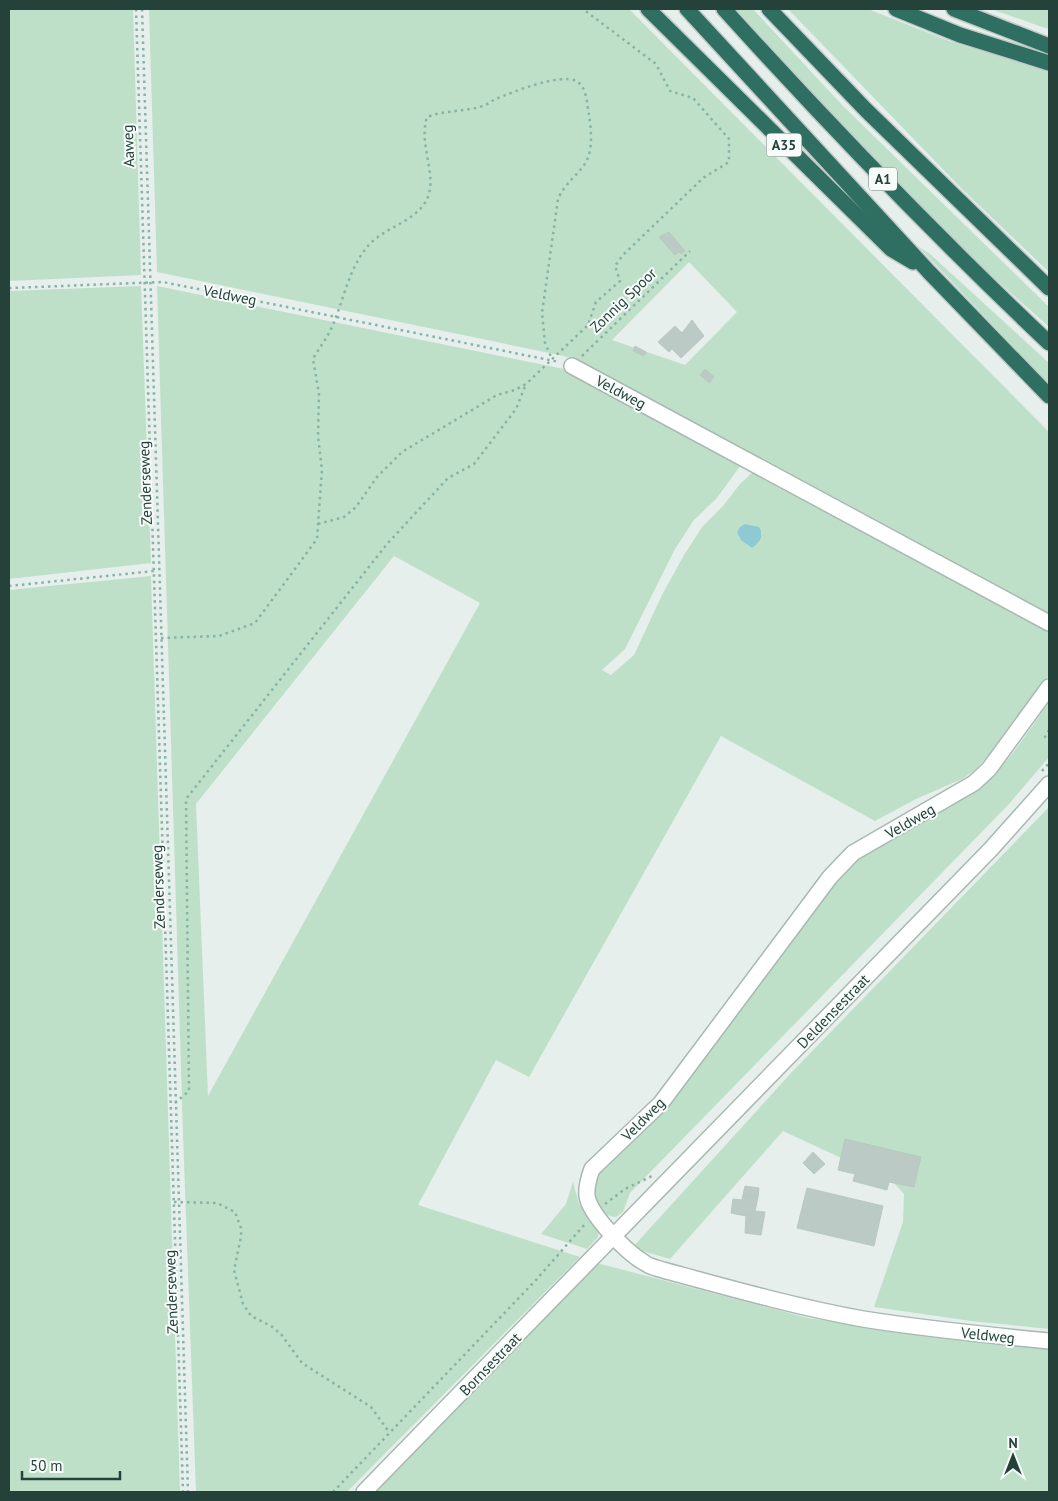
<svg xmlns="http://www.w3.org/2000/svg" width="1058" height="1501" viewBox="0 0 1058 1501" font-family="'PT Sans',sans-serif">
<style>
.green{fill:#bfe0c8;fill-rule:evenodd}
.water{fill:#8ec9d4}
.building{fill:#bbcac4;stroke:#b8c9c2}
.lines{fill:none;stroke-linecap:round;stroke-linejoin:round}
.minor-casing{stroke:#a8b8b2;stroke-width:18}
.highway-casing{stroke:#c2cac8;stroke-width:18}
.path{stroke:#86b3a5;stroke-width:2.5;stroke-dasharray:2.5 4;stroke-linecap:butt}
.minor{stroke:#fff;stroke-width:15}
.highway{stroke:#2f6f62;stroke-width:15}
.labels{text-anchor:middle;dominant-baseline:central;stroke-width:4;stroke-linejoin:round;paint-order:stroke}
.shield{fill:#f7fbf9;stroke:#637a73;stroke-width:1}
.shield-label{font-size:14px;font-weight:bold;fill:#24423a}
.street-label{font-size:15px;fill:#24423a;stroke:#f7fbf9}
</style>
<rect width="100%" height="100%" fill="#e6efeb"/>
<!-- green -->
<g class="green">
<polygon points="9,9 133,9 141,275 9,281"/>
<path d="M 149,9 L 629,9 L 1049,432 L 1049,613 L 819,489 L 762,462 L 580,362 L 564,356 L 157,272 ZM 689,262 L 737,312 L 685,365 L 612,340 Z"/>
<path d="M 736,9 L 753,9 L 843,106 L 1049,307 L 1049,327 C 1024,304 998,282 973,259 C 891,179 812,95 736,9 Z"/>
<polygon points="788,9 868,9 949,41 1049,72 1049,272 962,189"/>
<polygon points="991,9 1049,9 1049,29 1042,27"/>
<polygon points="918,246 930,254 1049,363 1049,384"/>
<polygon points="141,286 151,563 9,579 9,291"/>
<path d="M 157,286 L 564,369 L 741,465 L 716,499 L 694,520 L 675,549 L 625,649 L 602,670 L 611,675 L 634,655 L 662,595 L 684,555 L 702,527 L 723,506 L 740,484 L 754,471 L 1049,629 L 1049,675 L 1001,742 L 975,770 L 962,779 L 916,799 L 875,821 L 721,736 L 529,1077 L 496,1060 L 418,1205 L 580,1257 L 347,1492 L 196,1492 L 183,1134 ZM 745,524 L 762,533 L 758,543 L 737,532 ZM 394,556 L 480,603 L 208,1096 L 196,804 Z"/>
<polygon points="151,576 180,1492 9,1492 9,590"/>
<path d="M 1049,702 L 1049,757 L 1009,804 L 630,1193 L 623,1212 L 616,1217 C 601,1217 590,1201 592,1186 C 592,1182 596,1178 597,1174 L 667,1107 L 829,887 L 867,852 L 978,789 C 1008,765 1027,733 1049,702 Z"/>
<polygon points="1049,807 1049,1329 971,1321 874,1307 903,1222 904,1194 893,1182 783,1131 670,1259 632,1248 791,1073"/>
<polygon points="573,1182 579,1204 599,1230 598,1237 587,1249 541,1234 566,1204"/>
<polygon points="597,1263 808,1318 892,1331 1049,1348 1049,1492 373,1492"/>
</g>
<!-- water -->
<path class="water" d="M 745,524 L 759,527 C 764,536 761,541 752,548 L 741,540 L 737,532 L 740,527 Z"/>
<!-- building -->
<g class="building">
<polygon points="669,232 685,251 681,254 679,252 675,255 659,237"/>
<polygon points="692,320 704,336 681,358 672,349 669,352 658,342 675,326 682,333"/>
<polygon points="635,346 646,352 644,356 633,351"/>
<polygon points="705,369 714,377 709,383 700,375"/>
<polygon points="845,1139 921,1157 914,1187 889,1182 887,1190 853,1181 855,1174 838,1170"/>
<polygon points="813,1152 825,1164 814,1174 803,1163"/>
<polygon points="745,1186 759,1188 758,1197 743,1195"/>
<polygon points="807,1188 883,1206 874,1246 797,1228"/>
<polygon points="743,1195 758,1197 755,1211 746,1216 731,1213 733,1199 742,1200"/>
<polygon points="755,1211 765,1212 761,1235 745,1233 746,1216"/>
</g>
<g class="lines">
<defs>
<g id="minor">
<polyline points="572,366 1049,623"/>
<path d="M 1049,687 L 989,769 L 974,783 L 853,853 L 830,877 L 661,1103 L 592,1169 C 589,1177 586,1186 587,1196 C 590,1215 627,1253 645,1263 C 650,1267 657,1268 663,1270 C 729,1288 796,1307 863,1319 C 925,1329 987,1335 1049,1341"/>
<polyline points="364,1492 991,849 1049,784"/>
</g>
<g id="highway">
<polyline points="648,9 891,249 913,262"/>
<polyline points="687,9 929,272 1049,396"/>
<path d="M 724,9 C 828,124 936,236 1049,343"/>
<polyline points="769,9 866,110 1049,288"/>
<polyline points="896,9 960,35 1049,63"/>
<polyline points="954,9 1049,46"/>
</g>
</defs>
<!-- minor casing -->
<use href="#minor" class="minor-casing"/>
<!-- highway casing -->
<use href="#highway" class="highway-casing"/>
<!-- path -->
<g class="path">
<polyline points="136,9 183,1492"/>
<polyline points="142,9 188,1492"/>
<polyline points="9,288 163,282 559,362"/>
<polyline points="582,356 690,251"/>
<polyline points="318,524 344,517 356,507 377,477 402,452 497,395 515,390 526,384 588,325 596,302 620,281 615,266 622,256 703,178 729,162 729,139 693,98 670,91 656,64 583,9"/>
<polyline points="9,586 154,571"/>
<path d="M 161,638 L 219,636 L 255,623 L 317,539 L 322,470 L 318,436 L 319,394 L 313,359 C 318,350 324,342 329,333 C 343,306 347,270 368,246 C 384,227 416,222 427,199 C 438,176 418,144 427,117 C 445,110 464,112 483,106 C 487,105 491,101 496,99 C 512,92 560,73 576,81 C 587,86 587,105 589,115 C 591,128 593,147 587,160 C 581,173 566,181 558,199 L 542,313 L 545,343 L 552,359"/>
<polyline points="1049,730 1045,737 1049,739"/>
<polyline points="1042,771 1049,763"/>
<polyline points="175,1103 189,1091 186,799 387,544 448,478 474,464 516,409 526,384"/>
<polyline points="174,1202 217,1203 235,1212 241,1228 241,1237 234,1270 243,1304 251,1316 271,1326 281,1334 302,1363 371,1407 389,1432"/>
<polyline points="605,1204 625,1189 652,1176"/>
<polyline points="333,1492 536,1280 585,1224"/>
</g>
<!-- minor -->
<use href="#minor" class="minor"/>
<!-- highway -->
<use href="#highway" class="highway"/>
</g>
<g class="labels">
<!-- shield labels -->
<g class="shield">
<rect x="766.5" y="133.5" width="35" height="23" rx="4"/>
<rect x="869" y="167.5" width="28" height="23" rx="4"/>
</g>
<g class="shield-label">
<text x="784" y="145">A35</text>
<text x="883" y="179">A1</text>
</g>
<!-- street labels -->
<g class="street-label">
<text transform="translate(128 146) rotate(-92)">Aaweg</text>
<text transform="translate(230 295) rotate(11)">Veldweg</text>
<text transform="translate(623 300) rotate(-44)">Zonnig Spoor</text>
<text transform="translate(621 392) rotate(28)">Veldweg</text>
<text transform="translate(145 483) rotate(-92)">Zenderseweg</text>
<text transform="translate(910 821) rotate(-30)">Veldweg</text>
<text transform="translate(158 887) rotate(-92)">Zenderseweg</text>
<text transform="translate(833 1011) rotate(-46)">Deldensestraat</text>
<text transform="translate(643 1119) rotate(-45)">Veldweg</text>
<text transform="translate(171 1292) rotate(-92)">Zenderseweg</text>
<text transform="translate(988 1335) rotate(6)">Veldweg</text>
<text transform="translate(490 1364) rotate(-46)">Bornsestraat</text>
</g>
</g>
<!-- border -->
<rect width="1058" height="1501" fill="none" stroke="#24423a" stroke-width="20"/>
<!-- north arrow -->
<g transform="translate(1013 1456)" stroke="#f7fbf9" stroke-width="4" paint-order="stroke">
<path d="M0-4L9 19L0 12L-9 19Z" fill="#24423a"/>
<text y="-8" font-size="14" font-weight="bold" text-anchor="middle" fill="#24423a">N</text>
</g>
<!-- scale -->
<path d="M22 1471v8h98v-8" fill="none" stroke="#24423a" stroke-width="2.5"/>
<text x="30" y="1471" font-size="15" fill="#24423a" stroke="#f7fbf9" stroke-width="4" paint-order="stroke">50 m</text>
</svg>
